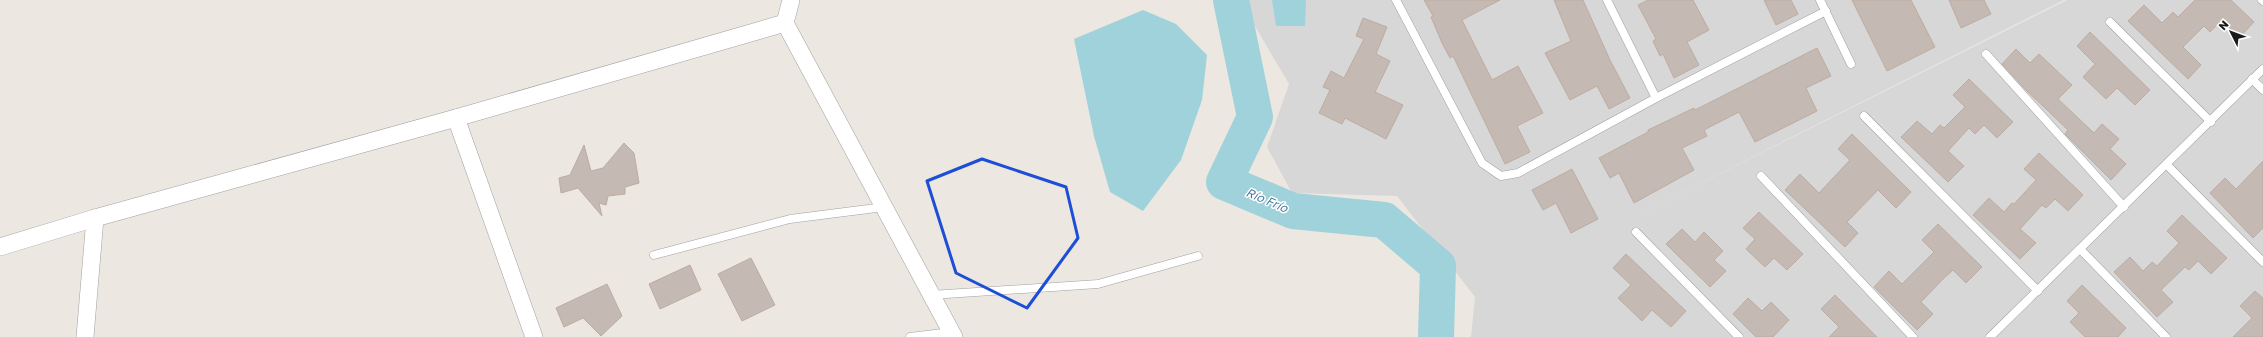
<svg xmlns="http://www.w3.org/2000/svg" width="2263" height="337" viewBox="0 0 2263 337" font-family="'Golos Text',sans-serif">
<style>
.residential{fill:#d8d7d7}
.water{fill:#9fd2da}
.lines{fill:none;stroke-linecap:round;stroke-linejoin:round}
.river{stroke:#9fd2da;stroke-width:36}
.building{fill:#c4b9b3;stroke:#bdaca2}
.lane-casing{stroke:#a1a1a1;stroke-width:9}
.street-casing{stroke:#a1a1a1;stroke-width:18}
.lane{stroke:#fff;stroke-width:8}
.street{stroke:#fff;stroke-width:17}
.marked{fill:none;stroke:#1d4ed8;stroke-width:3;stroke-linejoin:round}
.labels{text-anchor:middle;dominant-baseline:central;stroke-width:3;stroke-linejoin:round;paint-order:stroke}
.water-label{font-size:12px;font-style:italic;fill:#467ba0;stroke:#fff}
</style>
<rect width="100%" height="100%" fill="#ece7e0"/>
<!-- residential -->
<polygon class="residential" points="1246,0 2064,0 1629,219 2067,0 2263,0 2263,337 1471,337 1475,297 1397,196 1292,193 1267,147 1289,84 1249,16"/>
<!-- water -->
<g class="water">
<polygon points="1272,0 1306,0 1305,26 1276,26"/>
<polygon points="1143,10 1176,24 1207,55 1202,100 1181,160 1143,211 1110,192 1094,136 1074,39"/>
</g>
<g class="lines">
<!-- river -->
<polyline class="river" points="1231,0 1255,117 1224,182 1293,211 1384,220 1438,266 1436,337"/>
</g>
<!-- building -->
<g class="building">
<polygon points="1424,0 1500,0 1462,20 1492,80 1518,66 1543,113 1517,126 1530,152 1505,164 1453,56 1450,58 1442,43 1431,17 1433,16"/>
<polygon points="1554,0 1583,0 1610,60 1630,98 1609,109 1597,86 1570,100 1545,53 1571,41"/>
<polygon points="1648,0 1693,0 1709,30 1687,42 1699,65 1674,78 1663,54 1660,56 1653,41 1656,39 1638,5"/>
<polygon points="1764,0 1791,0 1798,14 1776,25"/>
<polygon points="1852,0 1911,0 1935,47 1887,71"/>
<polygon points="1949,0 1984,0 1991,14 1961,28"/>
<polygon points="2195,0 2231,0 2254,22 2239,38 2221,21 2210,32 2204,26 2183,47 2201,65 2188,79 2128,21 2144,5 2162,23 2173,12 2178,17"/>
<polygon points="1363,18 1387,27 1376,54 1390,61 1375,92 1403,105 1386,139 1345,118 1342,124 1319,113 1330,90 1323,87 1331,71 1344,78 1364,39 1356,36"/>
<polygon points="2090,32 2150,90 2135,105 2117,88 2106,99 2083,77 2095,64 2077,46"/>
<polygon points="1817,48 1831,76 1806,88 1817,111 1755,142 1739,112 1704,130 1707,136 1682,148 1694,170 1634,203 1619,173 1610,178 1599,158 1648,132 1648,130 1694,108 1695,110"/>
<polygon points="2016,49 2030,63 2039,54 2072,85 2058,99 2094,133 2102,124 2119,139 2110,149 2126,164 2111,180 2065,134 2068,130 2026,90 2002,64"/>
<polygon points="1969,79 2013,122 1997,138 1984,125 1975,134 1969,128 1948,151 1964,166 1948,182 1901,137 1917,121 1932,134 1940,125 1944,128 1965,107 1953,95"/>
<polygon points="1852,134 1911,192 1896,208 1878,190 1847,222 1858,233 1845,247 1785,190 1800,174 1819,193 1850,160 1838,149"/>
<polygon points="624,143 634,153 639,183 625,187 625,194 608,196 606,205 599,203 602,216 578,188 561,193 559,178 570,175 584,145 591,171 603,168"/>
<polygon points="2039,153 2083,195 2068,211 2055,199 2046,208 2042,205 2020,229 2036,243 2020,259 1973,215 1989,198 2004,212 2012,203 2014,204 2036,180 2024,169"/>
<polygon points="2263,161 2263,228 2253,238 2210,193 2225,178 2236,189"/>
<polygon points="1572,169 1598,219 1571,233 1556,203 1543,210 1532,190"/>
<polygon points="1759,212 1803,254 1787,270 1774,258 1765,267 1746,249 1755,239 1743,228"/>
<polygon points="2182,215 2227,258 2211,274 2198,261 2189,270 2185,267 2161,290 2173,302 2157,317 2114,272 2130,257 2143,271 2152,262 2157,266 2179,243 2167,231"/>
<polygon points="1938,224 1982,267 1966,283 1953,270 1943,279 1921,302 1933,314 1917,330 1874,287 1889,271 1902,284 1934,252 1922,240"/>
<polygon points="1682,229 1695,242 1704,232 1723,251 1714,260 1726,271 1710,287 1666,244"/>
<polygon points="1626,254 1686,311 1671,327 1652,310 1642,321 1618,298 1631,285 1613,268"/>
<polygon points="751,258 775,305 742,321 718,274"/>
<polygon points="690,265 701,290 660,309 649,284"/>
<polygon points="607,284 622,316 601,336 583,318 564,327 556,308"/>
<polygon points="2082,285 2126,328 2118,337 2085,337 2070,322 2079,313 2067,301"/>
<polygon points="2255,291 2263,298 2263,337 2233,337 2252,318 2240,306"/>
<polygon points="1835,295 1877,337 1829,337 1839,327 1821,309"/>
<polygon points="1748,298 1762,311 1771,302 1789,320 1773,337 1756,337 1733,314"/>
</g>
<g class="lines">
<defs>
<g id="lane">
<polyline points="1396,0 1482,163 1501,176 1518,173 1656,98 1826,11"/>
<polyline points="1607,0 1656,98"/>
<polyline points="1820,0 1851,64"/>
<polyline points="2262,0 2263,1"/>
<polyline points="2110,22 2211,122"/>
<polyline points="1986,54 2124,207"/>
<polyline points="2252,79 2263,90"/>
<polyline points="1864,116 2038,291"/>
<polyline points="2167,165 2263,262"/>
<polyline points="1761,176 1913,337"/>
<polyline points="1636,232 1739,337"/>
<polyline points="2081,250 2166,337"/>
<polyline points="654,255 790,219 884,207"/>
<polyline points="931,295 1098,284 1198,256"/>
<polyline points="910,337 951,332"/>
<polyline points="1990,337 2263,69"/>
</g>
<g id="street">
<polyline points="791,0 785,23 954,337"/>
<polyline points="456,118 534,337"/>
<polyline points="0,247 95,218 456,118 785,23"/>
<polyline points="85,337 95,218"/>
</g>
</defs>
<!-- lane casing -->
<use href="#lane" class="lane-casing"/>
<!-- street casing -->
<use href="#street" class="street-casing"/>
<!-- lane -->
<use href="#lane" class="lane"/>
<!-- street -->
<use href="#street" class="street"/>
</g>
<!-- marked area -->
<path class="marked" d="M 982,159 L 1066,187 L 1078,238 L 1027,308 L 956,273 L 927,181 Z"/>
<g class="labels">
<!-- water labels -->
<g class="water-label">
<text transform="translate(1267 200) rotate(23)">Río Frío</text>
</g>
</g>
<!-- north arrow -->
<g transform="translate(2231 32) rotate(312)" stroke="#ffffff" stroke-width="3" paint-order="stroke">
<path d="M0-3L7 15L0 10L-7 15Z" fill="#1a1a1a"/>
<text y="-6" font-size="11" font-weight="bold" text-anchor="middle" fill="#1a1a1a">N</text>
</g>
</svg>
